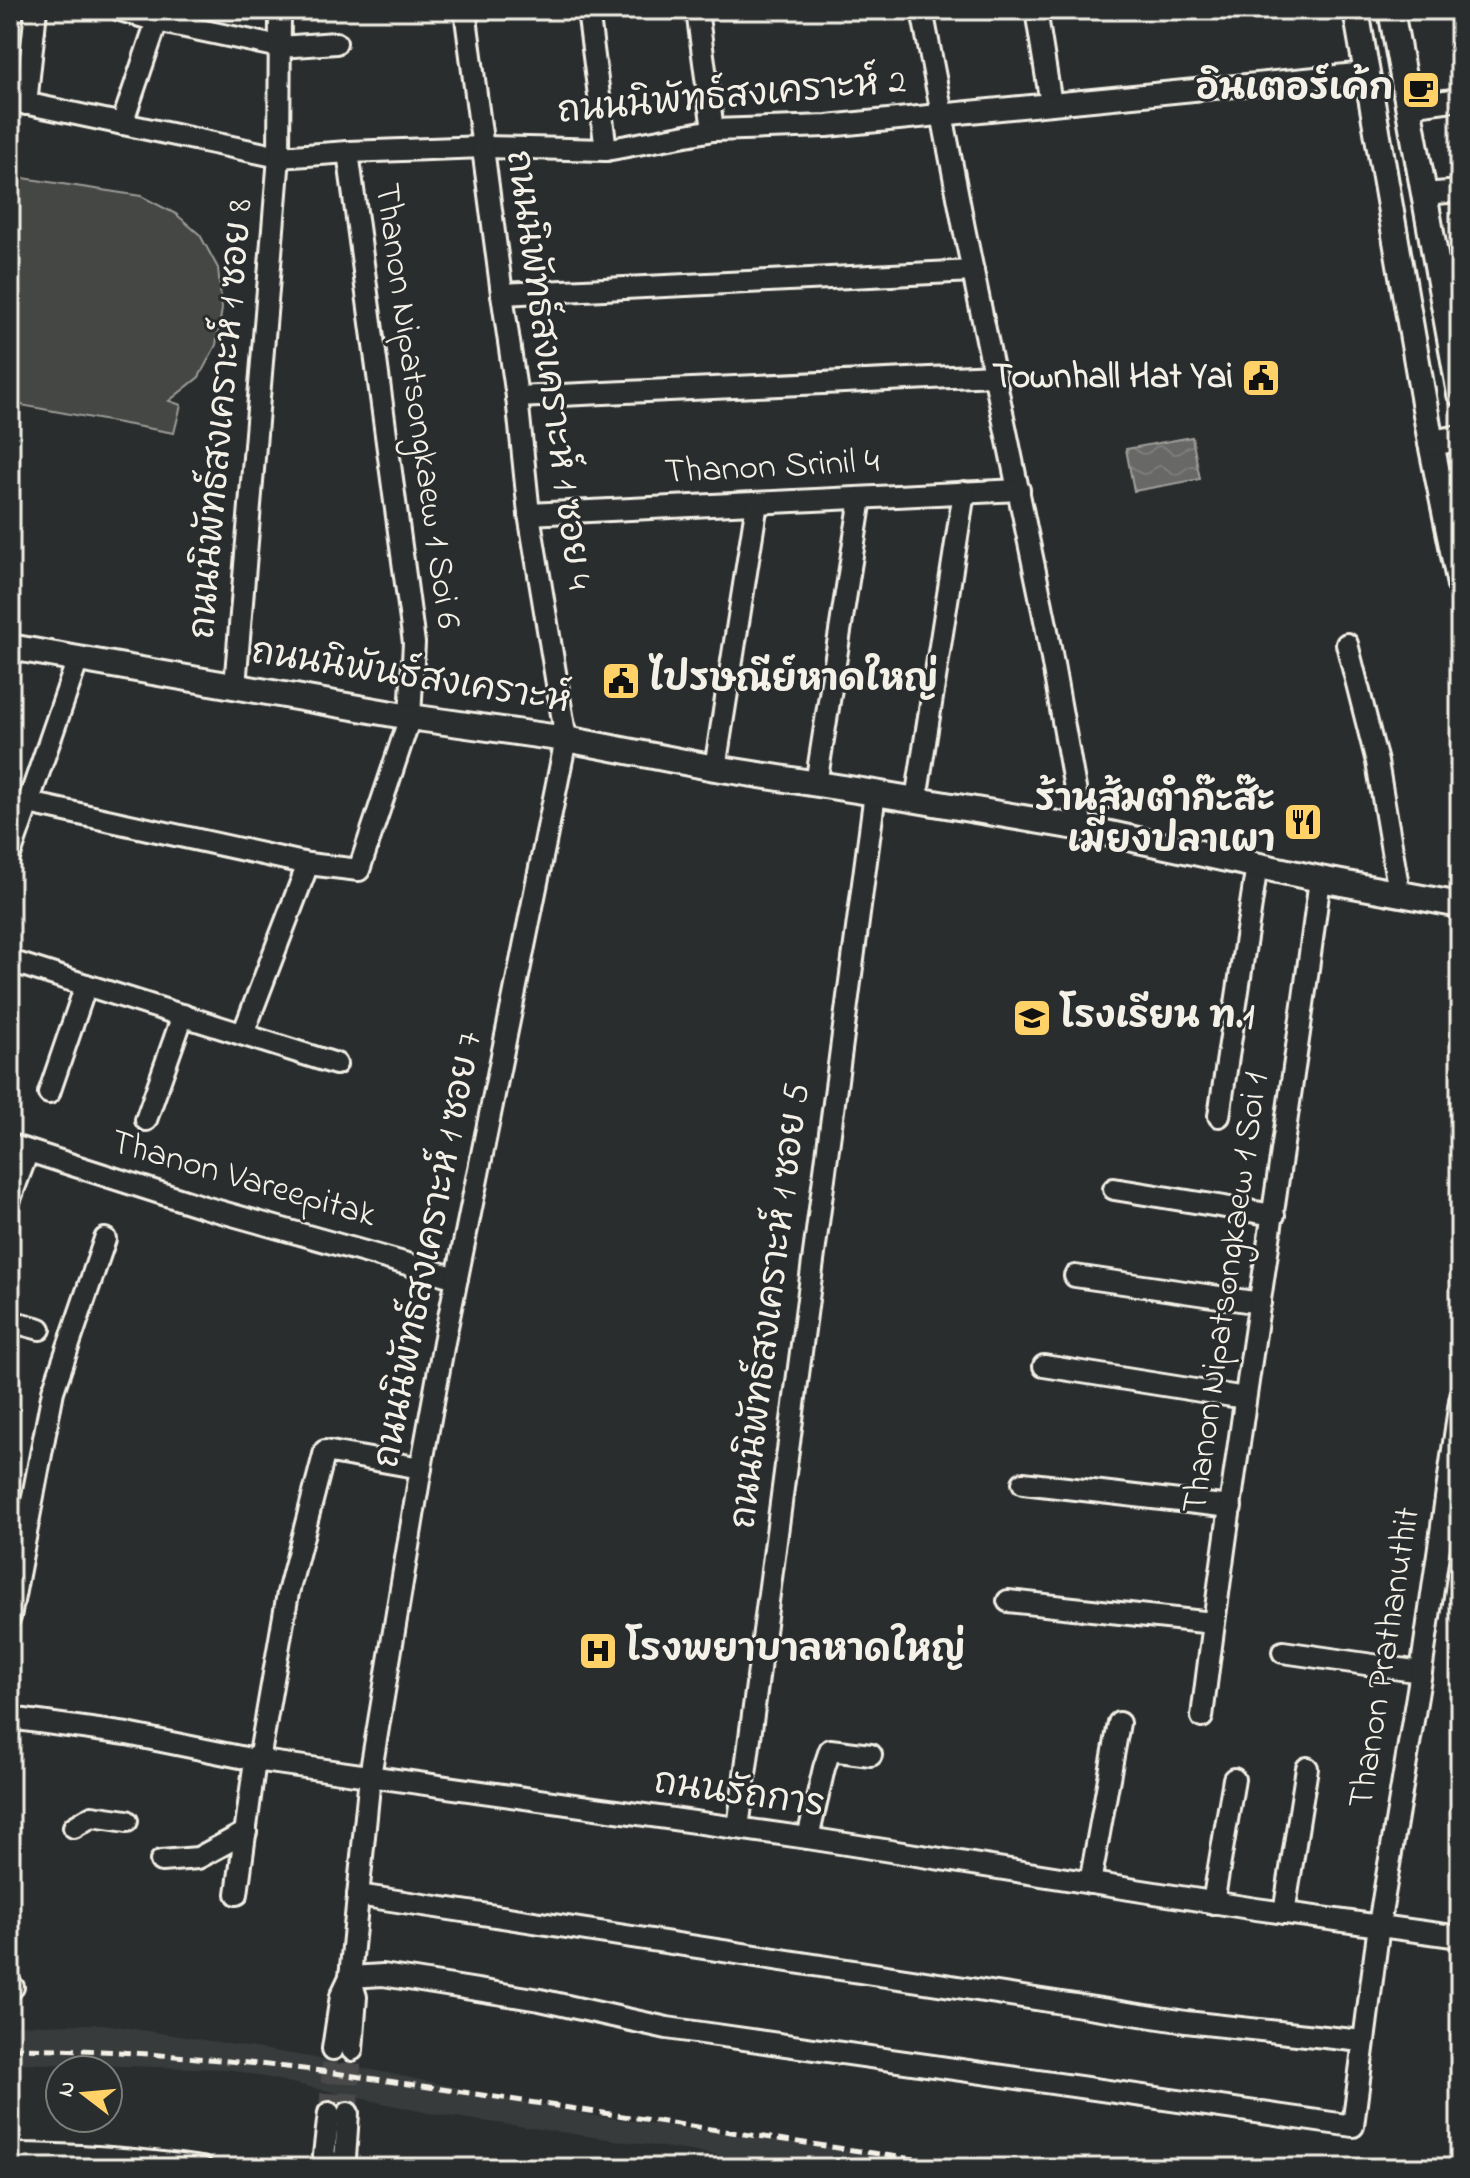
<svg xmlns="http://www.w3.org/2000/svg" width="1470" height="2178" viewBox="0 0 1470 2178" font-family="'Indie Flower','Playpen Sans Thai',sans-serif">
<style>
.built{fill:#373a3a}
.green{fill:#444645;stroke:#9c9c96;stroke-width:2}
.water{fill:url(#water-waves);stroke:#9f9f9a;stroke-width:2}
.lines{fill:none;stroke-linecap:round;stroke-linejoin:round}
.minor-tunnel{stroke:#484a4a;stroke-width:20;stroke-dasharray:20 10;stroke-linecap:butt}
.minor-casing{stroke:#f4f1e8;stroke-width:26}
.major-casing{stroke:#f4f1e8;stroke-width:30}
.minor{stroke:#2a2d2e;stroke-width:20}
.major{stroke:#2a2d2e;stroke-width:24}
.rail{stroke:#f4f1e8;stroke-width:5;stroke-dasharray:12 6;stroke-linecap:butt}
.labels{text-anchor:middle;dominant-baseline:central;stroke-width:6;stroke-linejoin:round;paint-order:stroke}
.poi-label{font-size:36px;font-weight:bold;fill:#f4f1e8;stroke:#2a2d2e;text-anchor:end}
.street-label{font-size:36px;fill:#f4f1e8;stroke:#2a2d2e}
</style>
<defs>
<pattern id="water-waves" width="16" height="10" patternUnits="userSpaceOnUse" patternTransform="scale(2)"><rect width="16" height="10" fill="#676866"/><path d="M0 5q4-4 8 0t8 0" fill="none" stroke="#7d7e7c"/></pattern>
</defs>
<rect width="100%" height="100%" fill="#2a2d2e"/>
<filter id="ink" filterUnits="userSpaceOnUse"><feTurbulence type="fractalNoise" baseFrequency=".0125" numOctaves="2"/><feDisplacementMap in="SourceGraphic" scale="16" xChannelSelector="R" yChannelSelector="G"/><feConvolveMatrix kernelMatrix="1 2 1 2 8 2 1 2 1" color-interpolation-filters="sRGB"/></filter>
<g filter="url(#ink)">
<!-- built -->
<polygon class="built" points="104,2024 310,2057 594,2116 989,2168 807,2168 428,2113 228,2069 10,2063 10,2025"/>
<!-- green -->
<polygon class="green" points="10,176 141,196 176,214 200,235 218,268 222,309 216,345 199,377 169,401 181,405 174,433 10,403"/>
<!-- water -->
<polygon class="water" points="1192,437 1200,479 1134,491 1126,449"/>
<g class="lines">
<!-- minor-tunnel -->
<g class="minor-tunnel">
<polyline points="329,2113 333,2049"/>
<polyline points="348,2113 352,2050"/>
</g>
<defs>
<g id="minor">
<polyline points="120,10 157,21 280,47 336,43"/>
<polyline points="588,10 606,150"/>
<polyline points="697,10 713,130"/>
<polyline points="922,10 964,228 1046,625 1082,828"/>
<polyline points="1036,10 1051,104"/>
<polyline points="10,100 279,157 348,152 484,147 606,150 713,130 827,126 1367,73"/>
<polyline points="26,104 36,10"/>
<polyline points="1408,106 1460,99"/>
<polyline points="122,124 157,21"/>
<polyline points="1424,194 1460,191"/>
<polyline points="502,294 973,271"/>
<polyline points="517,397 995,375"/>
<polyline points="529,514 1019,490"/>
<polyline points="1347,644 1377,762 1399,892"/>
<polyline points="235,686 279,157 280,10"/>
<polyline points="715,768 757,503"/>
<polyline points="816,784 861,498"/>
<polyline points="916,800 964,492"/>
<polyline points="29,803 308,864 243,1034"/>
<polyline points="10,855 78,659"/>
<polyline points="308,864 359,870 410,717 414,643 348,152"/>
<polyline points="10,961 336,1064"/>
<polyline points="49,1093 86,985"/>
<polyline points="1219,1116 1257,865"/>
<polyline points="146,1120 183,1015"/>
<polyline points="10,1145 204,1207 457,1278"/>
<polyline points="1114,1189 1274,1215"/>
<polyline points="10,1199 28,1151"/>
<polyline points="1075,1276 1260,1303"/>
<polyline points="10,1321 40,1329"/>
<polyline points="1044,1366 1245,1398"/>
<polyline points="1023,1483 1231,1507"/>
<polyline points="1008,1601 1213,1623"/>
<polyline points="10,1617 53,1391 105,1239"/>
<polyline points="1283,1652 1421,1672"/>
<path d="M 1202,1717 C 1236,1437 1284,1159 1320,879"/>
<polyline points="10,1718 127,1734 255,1760 808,1838 1256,1909 1460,1937"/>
<polyline points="259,1760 288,1593 325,1451 421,1468"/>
<polyline points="74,1827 92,1816 127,1821"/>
<polyline points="738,1828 875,793"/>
<polyline points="808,1838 824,1768 830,1750 871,1755"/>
<polyline points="161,1861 198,1858 246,1832"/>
<polyline points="1090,1883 1119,1723"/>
<polyline points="237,1894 255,1760"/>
<polyline points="358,1895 1186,2022 1362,2041"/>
<polyline points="1213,1903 1234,1779"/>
<polyline points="1284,1913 1307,1768"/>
<polyline points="350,1977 383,1975 540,2000 667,2028 1353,2126 1379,1925 1421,1672 1460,1401"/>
<polyline points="10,1986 13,1987"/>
<polyline points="333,2049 341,1996 350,1977"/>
<polyline points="352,2050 356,1997 350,1977 370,1776 421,1468 444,1342 566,739 529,514 517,397 502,294 465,10"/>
<polyline points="329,2113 324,2155 336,2168"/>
<path d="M 10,2154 C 75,2154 138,2159 202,2168"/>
<polyline points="336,2168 345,2159 348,2113"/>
</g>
<g id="major">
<polyline points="1356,10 1431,443 1460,585"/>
<polyline points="1391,10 1460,394"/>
<polyline points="1431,443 1460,438"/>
<polyline points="10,647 410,717 566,739 715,768 875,793 1082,828 1320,879 1460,905"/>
</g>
</defs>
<!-- minor casing -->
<use href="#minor" class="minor-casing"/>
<!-- major casing -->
<use href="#major" class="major-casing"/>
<!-- minor -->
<use href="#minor" class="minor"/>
<!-- major -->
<use href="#major" class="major"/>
<!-- rail -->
<path class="rail" d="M 10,2048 C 114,2049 218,2059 321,2071 L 973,2168"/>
</g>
</g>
<!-- icons -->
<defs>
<symbol id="cafe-square" viewBox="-11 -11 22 22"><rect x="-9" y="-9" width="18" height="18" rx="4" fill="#ffd166" stroke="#2a2d2e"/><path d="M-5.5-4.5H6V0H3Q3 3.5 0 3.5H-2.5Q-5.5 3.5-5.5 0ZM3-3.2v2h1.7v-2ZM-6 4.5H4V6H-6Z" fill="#111"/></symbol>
<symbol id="civic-square" viewBox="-11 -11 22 22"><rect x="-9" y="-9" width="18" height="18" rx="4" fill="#ffd166" stroke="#2a2d2e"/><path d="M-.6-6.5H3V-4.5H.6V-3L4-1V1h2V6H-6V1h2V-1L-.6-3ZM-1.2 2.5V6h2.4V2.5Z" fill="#111"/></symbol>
<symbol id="restaurant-square" viewBox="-11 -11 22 22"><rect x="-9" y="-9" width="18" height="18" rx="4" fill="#ffd166" stroke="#2a2d2e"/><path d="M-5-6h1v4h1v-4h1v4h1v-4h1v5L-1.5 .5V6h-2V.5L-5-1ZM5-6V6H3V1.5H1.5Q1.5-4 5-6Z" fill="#111"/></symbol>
<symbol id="school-square" viewBox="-11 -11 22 22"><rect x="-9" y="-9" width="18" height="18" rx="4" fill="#ffd166" stroke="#2a2d2e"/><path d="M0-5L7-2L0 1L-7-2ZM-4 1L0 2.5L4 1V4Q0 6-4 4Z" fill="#111"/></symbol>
<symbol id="hospital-square" viewBox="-11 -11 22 22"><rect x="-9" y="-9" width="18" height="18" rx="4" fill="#ffd166" stroke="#2a2d2e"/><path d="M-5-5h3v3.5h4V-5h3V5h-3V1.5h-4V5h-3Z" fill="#111"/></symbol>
</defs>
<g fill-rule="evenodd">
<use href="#cafe-square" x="1399" y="68" width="44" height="44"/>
<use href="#civic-square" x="1239" y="356" width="44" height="44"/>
<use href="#civic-square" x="599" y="659" width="44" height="44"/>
<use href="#restaurant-square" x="1281" y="800" width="44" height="44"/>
<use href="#school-square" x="1010" y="996" width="44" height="44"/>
<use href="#hospital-square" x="576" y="1629" width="44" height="44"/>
</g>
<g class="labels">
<!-- poi labels -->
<g class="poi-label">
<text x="1393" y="90">อินเตอร์เค้ก</text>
<text x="1233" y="378">Townhall Hat Yai</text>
<text x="649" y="681" text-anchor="start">ไปรษณีย์หาดใหญ่</text>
<text x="1275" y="801">ร้านส้มตำก๊ะส๊ะ<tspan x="1275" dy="41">เมี่ยงปลาเผา</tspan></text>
<text x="1060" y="1018" text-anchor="start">โรงเรียน ท.1</text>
<text x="626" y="1651" text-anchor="start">โรงพยาบาลหาดใหญ่</text>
</g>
<!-- street labels -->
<g class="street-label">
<text transform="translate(732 98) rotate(-5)">ถนนนิพัทธ์สงเคราะห์ 2</text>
<text transform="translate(547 370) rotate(82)">ถนนนิพัทธ์สงเคราะห์ 1 ซอย 4</text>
<text transform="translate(416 406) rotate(82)">Thanon Nipatsongkaew 1 Soi 6</text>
<text transform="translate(223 419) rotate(-85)">ถนนนิพัทธ์สงเคราะห์ 1 ซอย 8</text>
<text transform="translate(772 468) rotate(-3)">Thanon Srinil 4</text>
<text transform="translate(411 678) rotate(9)">ถนนนิพันธ์สงเคราะห์</text>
<text transform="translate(243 1180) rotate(16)">Thanon Vareepitak</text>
<text transform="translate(430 1250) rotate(-79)">ถนนนิพัทธ์สงเคราะห์ 1 ซอย 7</text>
<text transform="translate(1227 1293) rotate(-82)">Thanon Nipatsongkaew 1 Soi 1</text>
<text transform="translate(772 1306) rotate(-83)">ถนนนิพัทธ์สงเคราะห์ 1 ซอย 5</text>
<text transform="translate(1386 1658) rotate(-81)">Thanon Prathanuthit</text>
<text transform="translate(739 1795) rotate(8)">ถนนรัถการ</text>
</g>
</g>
<!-- margin -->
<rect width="1470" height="2178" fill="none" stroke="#2a2d2e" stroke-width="40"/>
<rect x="20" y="20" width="1430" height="2138" fill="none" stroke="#f4f1e8" stroke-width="3" filter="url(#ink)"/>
<!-- north arrow -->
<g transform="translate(84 2094) rotate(286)"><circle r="38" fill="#2a2d2e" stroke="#7b7b78" stroke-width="2"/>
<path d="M0-6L14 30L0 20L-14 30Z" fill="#ffd166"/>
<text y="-12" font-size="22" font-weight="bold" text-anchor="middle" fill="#f4f1e8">N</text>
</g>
</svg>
